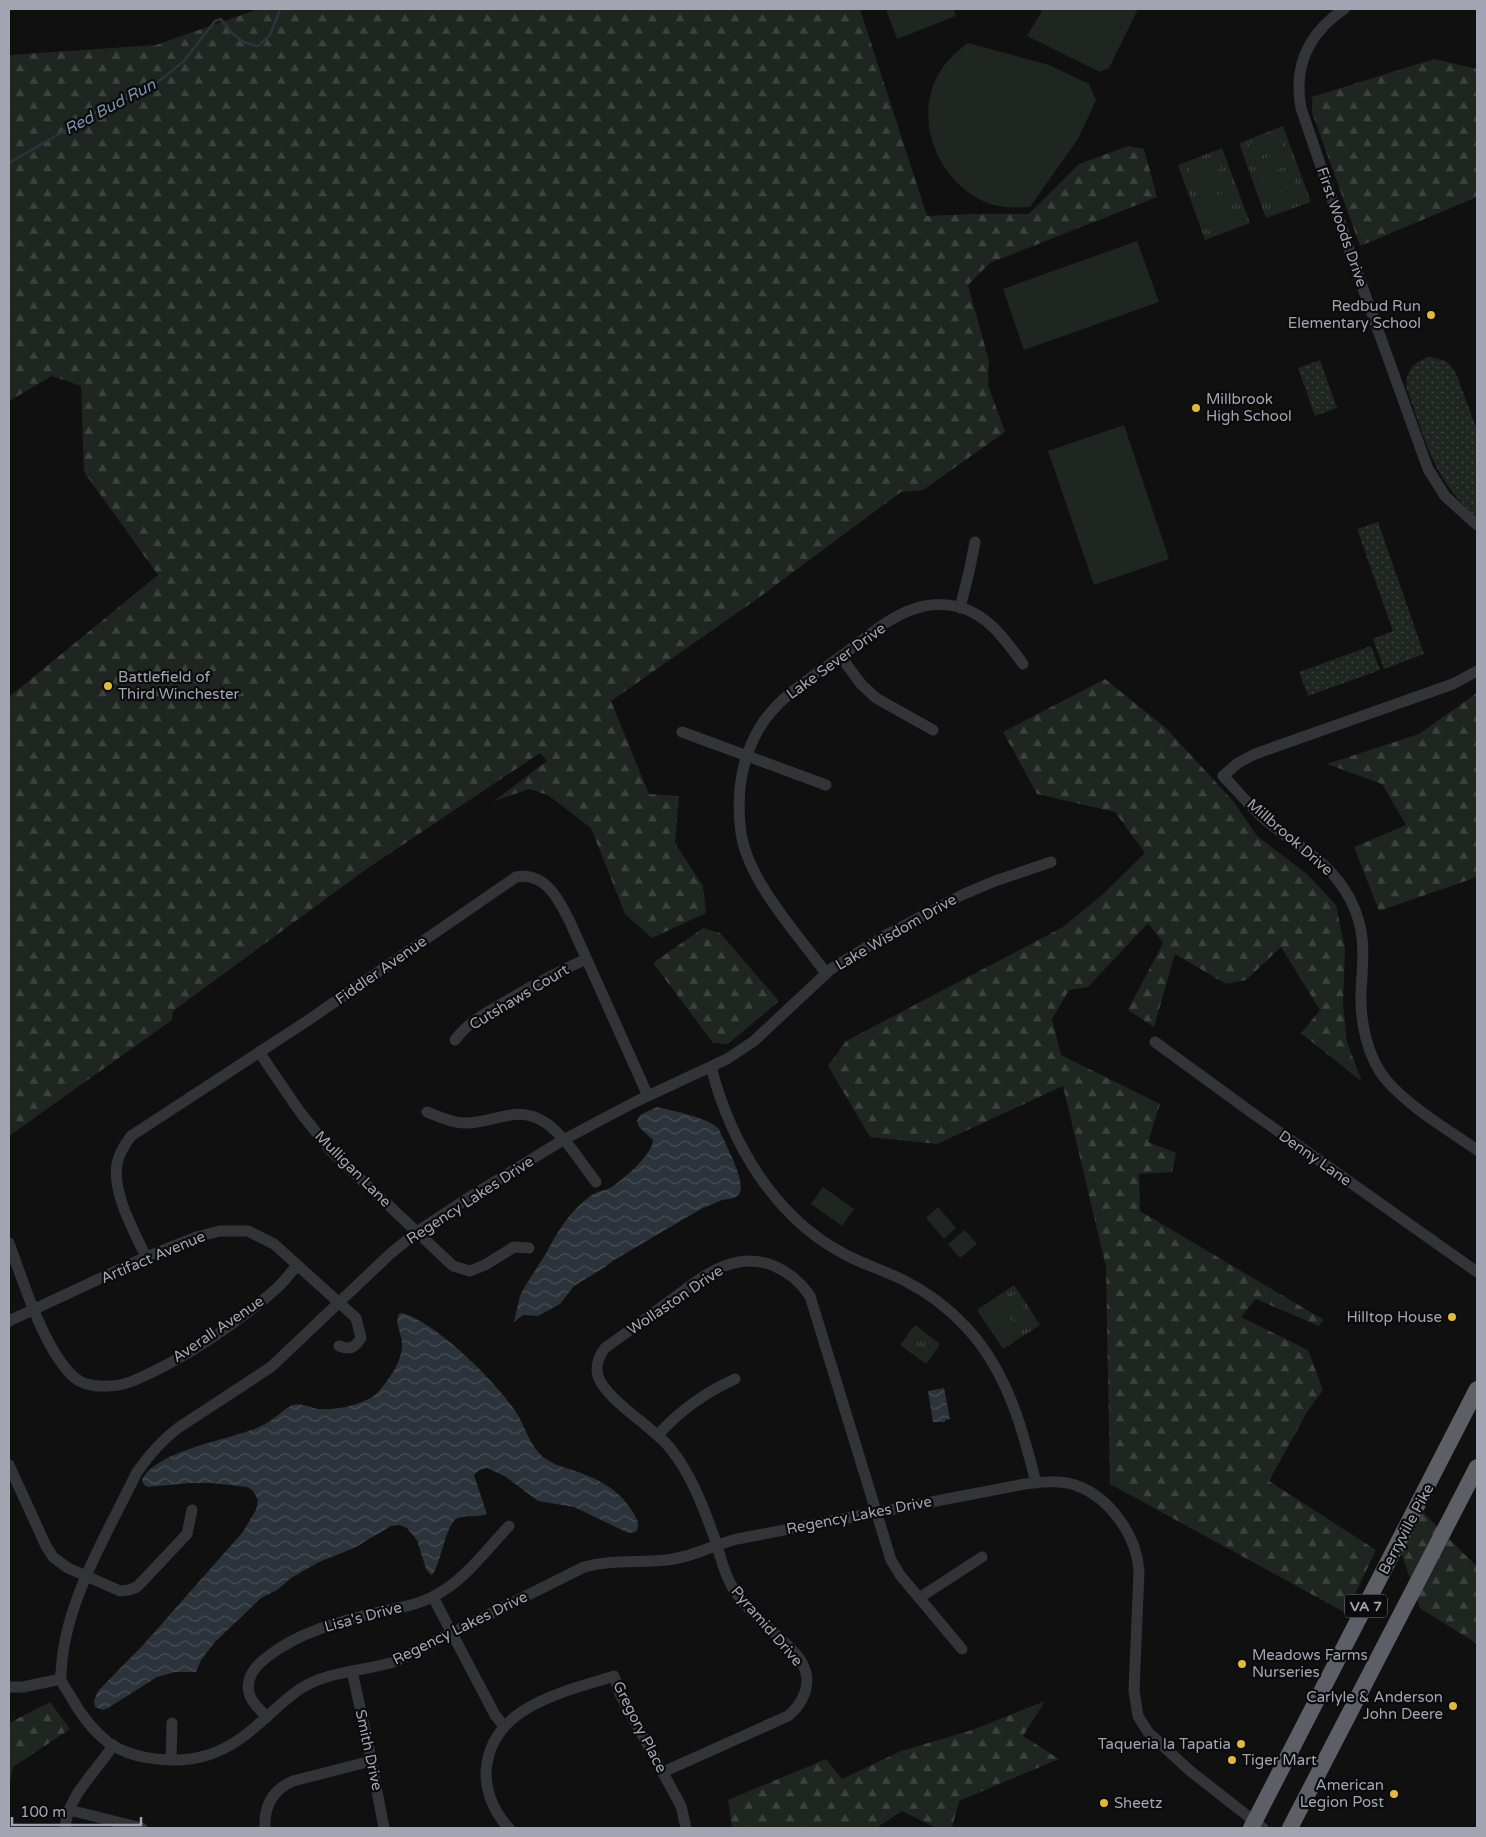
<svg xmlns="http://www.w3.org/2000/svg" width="1486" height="1837" viewBox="0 0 1486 1837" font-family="'Varela Round',sans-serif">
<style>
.grass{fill:url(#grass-dots)}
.forest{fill:url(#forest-firs)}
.park{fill:url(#park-tufts)}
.pitch{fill:#1f2520}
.water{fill:url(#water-waves)}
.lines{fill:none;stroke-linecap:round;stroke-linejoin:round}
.stream{stroke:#2d333b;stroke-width:2.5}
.minor{stroke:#333438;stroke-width:11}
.highway{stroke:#5e5f66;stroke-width:16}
.poi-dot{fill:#e2b938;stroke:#0b0b0c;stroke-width:2}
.labels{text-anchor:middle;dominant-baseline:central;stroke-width:4.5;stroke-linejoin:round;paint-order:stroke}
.shield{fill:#0b0b0c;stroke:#757780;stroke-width:1}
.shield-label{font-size:14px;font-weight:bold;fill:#a2a5b1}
.street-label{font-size:15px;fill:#a2a5b1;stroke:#0b0b0c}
.poi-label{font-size:15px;fill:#a2a5b1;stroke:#0b0b0c;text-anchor:end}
.water-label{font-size:16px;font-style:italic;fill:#7b90aa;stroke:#0b0b0c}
</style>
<defs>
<pattern id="grass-dots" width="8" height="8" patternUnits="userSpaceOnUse" patternTransform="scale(1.25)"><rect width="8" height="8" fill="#1f2520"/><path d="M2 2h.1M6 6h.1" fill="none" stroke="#3c423e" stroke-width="1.8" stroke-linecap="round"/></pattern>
<pattern id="forest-firs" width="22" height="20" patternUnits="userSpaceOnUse" patternTransform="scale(1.25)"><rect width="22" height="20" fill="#1f2520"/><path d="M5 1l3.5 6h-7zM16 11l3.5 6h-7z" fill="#3c423e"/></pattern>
<pattern id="park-tufts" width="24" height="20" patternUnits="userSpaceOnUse" patternTransform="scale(1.25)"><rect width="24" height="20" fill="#1f2520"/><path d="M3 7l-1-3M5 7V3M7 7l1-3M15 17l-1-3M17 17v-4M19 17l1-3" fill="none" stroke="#3c423e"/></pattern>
<pattern id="water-waves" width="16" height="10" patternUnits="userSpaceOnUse" patternTransform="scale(1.25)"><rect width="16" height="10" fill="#2d333b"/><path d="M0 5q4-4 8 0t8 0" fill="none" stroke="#484e55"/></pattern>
</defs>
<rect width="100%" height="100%" fill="#101011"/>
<!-- grass -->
<g class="grass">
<path d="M 1431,357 L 1446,361 L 1455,371 L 1477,430 L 1477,517 C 1434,482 1425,439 1407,389 C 1404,373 1415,359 1431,357 Z"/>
<polygon points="1320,360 1337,408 1315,416 1298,368"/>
<polygon points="1378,522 1424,654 1384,669 1373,639 1393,631 1357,529"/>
<polygon points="1371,646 1380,670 1308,696 1299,672"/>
</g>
<!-- forest -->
<g class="forest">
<polygon points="258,9 860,9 927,216 971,214 1029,214 1079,164 1128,146 1144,149 1157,197 990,263 968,285 989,361 988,385 1005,432 923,490 901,492 757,599 611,701 649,794 679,796 675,843 703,886 706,913 652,938 625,914 591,828 548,795 529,789 494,801 547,761 540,753 368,868 173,1011 172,1020 9,1136 9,697 158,575 84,472 81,386 52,376 9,401 9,55 156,45"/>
<polygon points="1434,59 1477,69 1477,197 1360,246 1312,112 1312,97"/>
<polygon points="1105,679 1166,728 1233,801 1257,836 1307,874 1336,905 1345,949 1343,1005 1347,1042 1362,1082 1301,1033 1320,1010 1281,947 1246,980 1226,984 1175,954 1154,1027 1128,1010 1163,943 1148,923 1088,987 1069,990 1052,1019 1061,1055 1160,1104 1148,1142 1176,1153 1172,1172 1139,1174 1140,1211 1324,1320 1319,1326 1256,1299 1241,1317 1308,1350 1323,1390 1307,1412 1269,1481 1376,1550 1346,1613 1110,1484 1106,1267 1063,1086 937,1144 870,1137 828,1066 846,1041 1063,927 1102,895 1145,853 1115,812 1037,794 1003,732"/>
<polygon points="1477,693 1477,877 1379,911 1354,847 1406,825 1382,784 1327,764 1419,734"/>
<polygon points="703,928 720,933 779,1001 728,1044 713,1043 653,963"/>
<polygon points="1423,1512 1462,1552 1477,1566 1477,1644 1420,1608 1401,1552"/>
<polygon points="1045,1701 1023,1736 1059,1759 959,1801 952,1828 936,1828 902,1811 876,1828 732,1828 728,1800 826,1759 842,1779 901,1751 972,1730"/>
<polygon points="50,1702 70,1729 13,1767 9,1787 9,1723"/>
</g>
<!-- park -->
<g class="park">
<polygon points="1283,126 1311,202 1266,218 1239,143"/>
<polygon points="1222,148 1250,223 1205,240 1178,165"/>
<polygon points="1014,1285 1040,1325 1003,1349 977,1310"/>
<polygon points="915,1325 940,1344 926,1364 900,1345"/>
</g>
<!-- pitch -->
<g class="pitch">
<polygon points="886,9 954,9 956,16 897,39"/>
<polygon points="1043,9 1138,9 1109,68 1100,72 1027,36"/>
<path d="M 968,43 L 1049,65 L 1089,84 L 1096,100 L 1078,139 L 1030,207 C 1015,208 999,208 985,202 C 937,181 911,116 941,70 C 948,59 958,50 968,43 Z"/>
<polygon points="1278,134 1283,147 1254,157 1249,144"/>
<polygon points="1284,151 1289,165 1260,175 1255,162"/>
<polygon points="1216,155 1221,169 1192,179 1188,166"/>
<polygon points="1291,169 1295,183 1266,193 1262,179"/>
<polygon points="1223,173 1227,187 1199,197 1194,184"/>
<polygon points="1297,187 1302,200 1273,211 1268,197"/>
<polygon points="1229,191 1234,205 1205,215 1200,201"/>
<polygon points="1235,209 1240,222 1211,233 1206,219"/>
<polygon points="1137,241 1159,302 1024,350 1003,289"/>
<polygon points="1124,425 1169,559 1094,585 1048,451"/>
<polygon points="823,1187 854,1209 842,1226 811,1204"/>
<polygon points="938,1207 956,1228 944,1239 926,1218"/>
<polygon points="965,1230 977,1244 960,1258 948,1244"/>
<polygon points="1015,1294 1032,1320 1020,1328 1003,1302"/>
<polygon points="996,1298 1022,1336 1003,1348 978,1310"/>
</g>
<!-- water -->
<g class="water">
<path d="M 657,1107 C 673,1111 707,1117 719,1129 C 723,1141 751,1188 737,1196 C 733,1199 727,1199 722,1200 C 715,1203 708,1206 701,1209 L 614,1260 L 605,1267 L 574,1286 L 560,1304 L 538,1316 L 523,1315 L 514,1322 L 520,1296 L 524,1288 C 531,1277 538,1266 545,1255 C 557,1233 568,1213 589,1197 C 595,1192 603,1191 610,1188 C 622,1181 653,1154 653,1140 L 639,1127 L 637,1121 L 640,1115 Z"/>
<path d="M 402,1313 C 436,1322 496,1382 516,1412 C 525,1426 530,1446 543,1457 C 554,1465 565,1468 578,1472 C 601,1480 622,1492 634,1514 C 638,1521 640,1525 636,1532 L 629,1533 L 622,1530 L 574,1507 L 538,1501 L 506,1477 L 488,1468 L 479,1470 L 474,1475 L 487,1514 C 478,1518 464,1514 456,1519 C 446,1526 441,1561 433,1574 L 431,1575 L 426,1569 L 417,1540 L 407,1528 L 399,1525 L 391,1526 L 354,1548 L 319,1562 L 291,1578 L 277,1590 L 261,1598 L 215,1642 L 201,1660 L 196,1672 L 175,1672 L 157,1677 L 108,1708 L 103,1710 L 95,1707 L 94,1701 L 98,1691 L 143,1645 L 242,1533 L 256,1510 L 258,1500 L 253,1491 L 247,1487 L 212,1483 L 190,1483 L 148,1487 L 144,1485 L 142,1480 C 157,1449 232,1440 261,1426 C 273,1421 283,1409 293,1405 C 301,1402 310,1408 319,1409 C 334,1411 369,1404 379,1391 C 389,1379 403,1360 402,1344 C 402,1333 394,1324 399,1314 Z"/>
<polygon points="944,1388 950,1419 945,1420 945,1422 933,1422 928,1391"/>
</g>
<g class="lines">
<!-- stream -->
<path class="stream" d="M 9,163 L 102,109 L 148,90 L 184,61 L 215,21 L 221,19 C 232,34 239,43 258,46 L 270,35 L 280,9"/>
<!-- minor -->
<g class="minor">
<path d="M 1344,9 C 1309,33 1293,66 1301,108 L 1352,258 L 1428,469 L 1445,496 L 1477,525"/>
<polyline points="960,608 969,572 975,542"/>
<polyline points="841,657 861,684 876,698 933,730"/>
<path d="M 1477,671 L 1453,684 L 1255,754 L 1238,763 L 1223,776 C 1236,789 1248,804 1262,817 C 1294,845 1329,859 1350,899 C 1367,931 1363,958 1361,992 C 1360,1021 1367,1058 1387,1081 C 1412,1109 1447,1129 1477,1150"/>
<polyline points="682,732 826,785"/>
<path d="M 1051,862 L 995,881 L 964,894 L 888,934 L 831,969 L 754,1041 L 727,1059 L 635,1102 L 563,1140 L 465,1200 L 418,1231 L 390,1254 L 271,1367 L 178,1428 C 161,1441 149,1455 137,1472 C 109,1530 68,1597 62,1661 C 62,1667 60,1675 61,1680 C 63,1686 68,1691 71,1697 C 81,1715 92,1730 109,1743 C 135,1761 179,1764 208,1755 C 247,1743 268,1711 300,1689 C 328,1671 363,1671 394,1662 L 584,1567 C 613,1559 637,1563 666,1560 C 690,1558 713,1545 737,1539 L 1025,1484 C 1042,1482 1059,1480 1075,1485 C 1110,1497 1137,1536 1139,1572 L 1134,1691 L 1138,1716 L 1148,1732 L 1189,1770 L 1263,1828"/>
<path d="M 826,973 C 798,935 748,881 741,833 C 736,796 741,759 760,727 C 781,693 817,675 848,651 C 867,637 888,618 911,610 C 926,604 944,603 959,607 C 989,615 1006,641 1023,664"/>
<path d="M 455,1040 C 469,1021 489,1011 510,999 C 535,984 560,971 586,959"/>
<polyline points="1155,1042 1251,1112 1477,1272"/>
<polyline points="259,1052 300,1112 331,1151 453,1266 470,1271 485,1265 514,1247 529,1248"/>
<path d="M 711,1067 C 731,1143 774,1218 846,1255 C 865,1265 886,1271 905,1281 C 927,1292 948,1308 965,1326 C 1006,1369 1022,1426 1036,1483"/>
<path d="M 427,1112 C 438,1116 452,1123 464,1123 C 495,1124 516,1103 546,1123 C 565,1136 582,1164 596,1182"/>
<path d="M 9,1243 C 23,1281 45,1353 75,1378 C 89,1390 118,1387 133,1381 C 182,1360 237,1324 277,1288 C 284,1282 290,1273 297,1266"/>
<path d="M 146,1257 C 134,1231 112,1193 117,1164 C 119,1153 125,1144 131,1136 L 307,1021 L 516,877 C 545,871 559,900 570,922 L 648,1096"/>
<path d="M 9,1321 L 146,1257 L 196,1237 L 220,1231 L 248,1231 L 274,1244 L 356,1318 L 361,1338 C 355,1348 350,1350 339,1346"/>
<path d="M 658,1435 C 680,1410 704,1393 735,1379"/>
<polyline points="9,1465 46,1546 53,1557 68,1568 120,1591 129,1590 137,1587 187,1534 192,1510"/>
<polyline points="433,1597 495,1715 504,1726"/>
<polyline points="919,1598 982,1557"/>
<polyline points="352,1671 367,1739 384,1828"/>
<polyline points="9,1687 23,1687 61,1679"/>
<path d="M 267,1717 C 261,1711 253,1704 250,1696 C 244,1680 254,1667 267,1657 C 299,1632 340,1621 379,1612 C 397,1608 418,1605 434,1596 C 464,1581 486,1550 509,1526"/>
<polyline points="171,1759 172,1723"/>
<path d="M 663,1772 L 788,1716 C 804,1703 813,1682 802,1663 C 798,1655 791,1649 785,1643 C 767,1626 746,1609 733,1588 C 724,1574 721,1558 716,1542 C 704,1509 692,1475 670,1448 C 653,1427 605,1399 598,1376 C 595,1365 599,1356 605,1348 C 626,1333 647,1318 668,1302 C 687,1289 707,1271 730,1264 C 762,1254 792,1270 810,1296 L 891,1560 L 900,1575 L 962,1649"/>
<polyline points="69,1810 142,1828"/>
<path d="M 65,1828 C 68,1794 97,1772 113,1745"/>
<path d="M 265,1828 C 264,1806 272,1790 293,1781 L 371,1761"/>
<path d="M 509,1828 C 495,1814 486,1793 486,1773 C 489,1706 562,1693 614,1676 L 620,1694 L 681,1806 L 686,1828"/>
</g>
<!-- highway -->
<g class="highway">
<polyline points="1251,1828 1477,1389"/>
<polyline points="1290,1828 1477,1467"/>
</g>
</g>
<!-- markers -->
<g class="poi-dot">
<circle cx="1431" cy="315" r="5"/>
<circle cx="1196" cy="408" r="5"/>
<circle cx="108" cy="686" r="5"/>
<circle cx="1452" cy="1317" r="5"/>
<circle cx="1242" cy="1664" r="5"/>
<circle cx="1453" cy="1706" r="5"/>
<circle cx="1241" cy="1744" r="5"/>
<circle cx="1232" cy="1760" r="5"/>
<circle cx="1394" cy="1794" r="5"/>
<circle cx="1104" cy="1803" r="5"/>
</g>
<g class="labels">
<!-- shield labels -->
<rect class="shield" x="1345" y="1594.5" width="42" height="23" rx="4"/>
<g class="shield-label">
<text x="1366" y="1606">VA 7</text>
</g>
<!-- street labels -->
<g class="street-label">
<text transform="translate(1342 227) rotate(71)">First Woods Drive</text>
<text transform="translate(836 661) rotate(-36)">Lake Sever Drive</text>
<text transform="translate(1290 837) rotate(41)">Millbrook Drive</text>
<text transform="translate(896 932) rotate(-30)">Lake Wisdom Drive</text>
<text transform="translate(381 970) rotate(-35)">Fiddler Avenue</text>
<text transform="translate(519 997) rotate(-31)">Cutshaws Court</text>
<text transform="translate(1315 1158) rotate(35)">Denny Lane</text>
<text transform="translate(353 1169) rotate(45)">Mulligan Lane</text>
<text transform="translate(470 1200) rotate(-33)">Regency Lakes Drive</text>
<text transform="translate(153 1257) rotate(-23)">Artifact Avenue</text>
<text transform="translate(675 1300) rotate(-34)">Wollaston Drive</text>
<text transform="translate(218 1329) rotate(-34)">Averall Avenue</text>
<text transform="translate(859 1515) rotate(-11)">Regency Lakes Drive</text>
<text transform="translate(1406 1529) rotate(-62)">Berryville Pike</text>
<text transform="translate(363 1617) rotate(-15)">Lisa's Drive</text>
<text transform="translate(767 1626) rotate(49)">Pyramid Drive</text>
<text transform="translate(460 1628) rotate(-26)">Regency Lakes Drive</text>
<text transform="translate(640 1727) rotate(63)">Gregory Place</text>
<text transform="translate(369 1750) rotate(78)">Smith Drive</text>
</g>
<!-- poi labels -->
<g class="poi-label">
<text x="1421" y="306">Redbud Run<tspan x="1421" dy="17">Elementary School</tspan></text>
<text x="1206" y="399" text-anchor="start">Millbrook<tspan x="1206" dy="17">High School</tspan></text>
<text x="118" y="677" text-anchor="start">Battlefield of<tspan x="118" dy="17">Third Winchester</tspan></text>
<text x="1442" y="1317">Hilltop House</text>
<text x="1252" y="1655" text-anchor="start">Meadows Farms<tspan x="1252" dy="17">Nurseries</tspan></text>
<text x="1443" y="1697">Carlyle &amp; Anderson<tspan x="1443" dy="17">John Deere</tspan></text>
<text x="1231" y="1744">Taqueria la Tapatia</text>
<text x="1242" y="1760" text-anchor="start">Tiger Mart</text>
<text x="1384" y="1785">American<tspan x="1384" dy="17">Legion Post</tspan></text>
<text x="1114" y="1803" text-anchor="start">Sheetz</text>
</g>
<!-- water labels -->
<g class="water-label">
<text transform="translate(110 107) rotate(-28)">Red Bud Run</text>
</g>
</g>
<!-- border -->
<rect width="1486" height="1837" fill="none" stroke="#a2a5b1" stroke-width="20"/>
<!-- scale -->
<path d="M12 1817v8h129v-8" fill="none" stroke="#a2a5b1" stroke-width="2.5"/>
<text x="20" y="1817" font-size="15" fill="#a2a5b1" stroke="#0b0b0c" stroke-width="4" paint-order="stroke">100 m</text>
</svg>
